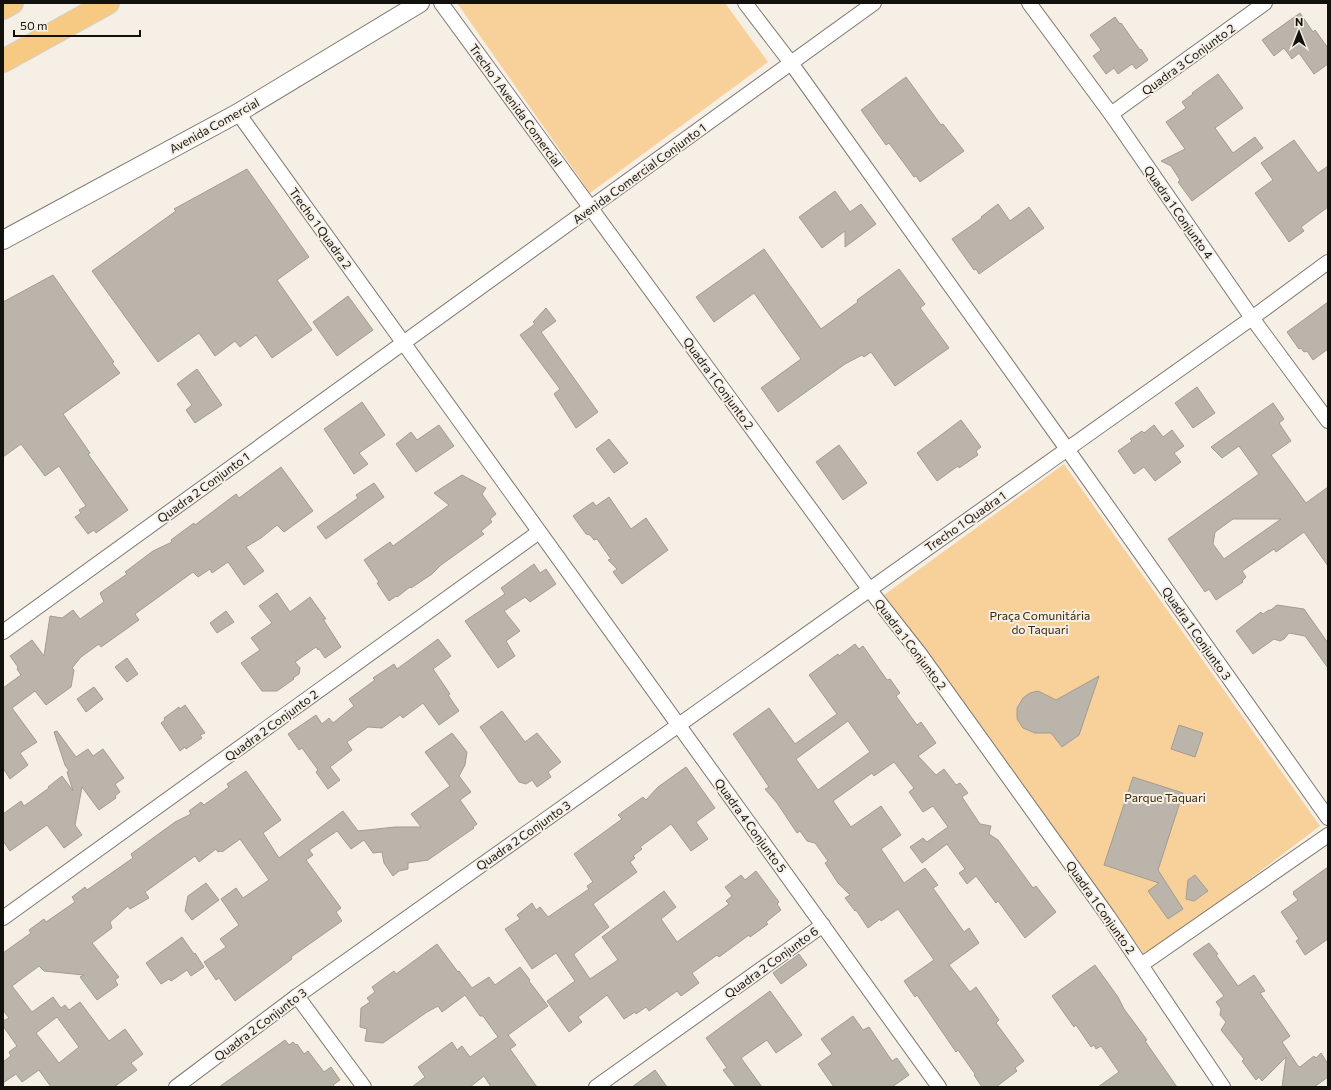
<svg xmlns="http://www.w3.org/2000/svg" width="1331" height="1090" viewBox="0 0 1331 1090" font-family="Commissioner,sans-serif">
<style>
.green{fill:#f8d19a}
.building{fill:#bab4ab;stroke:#a29c94;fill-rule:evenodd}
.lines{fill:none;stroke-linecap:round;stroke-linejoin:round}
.minor-casing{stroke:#7e7870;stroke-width:16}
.tertiary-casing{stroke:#7e7870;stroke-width:20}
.trunk-casing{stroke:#d0cfcf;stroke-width:24}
.minor{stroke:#fff;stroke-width:14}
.tertiary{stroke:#fff;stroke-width:18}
.trunk{stroke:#f7ca83;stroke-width:22}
.labels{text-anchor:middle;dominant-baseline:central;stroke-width:4;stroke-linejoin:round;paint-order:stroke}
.street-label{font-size:12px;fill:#13110e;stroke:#f5efe6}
.park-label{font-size:12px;fill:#3d2805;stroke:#f5efe6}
</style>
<rect width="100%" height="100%" fill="#f5efe6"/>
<!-- green -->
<g class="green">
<polygon points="457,3 725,3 768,62 590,193"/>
<polygon points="1064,464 1320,826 1146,957 884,595"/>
</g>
<!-- building -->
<g class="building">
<polygon points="1300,13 1313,32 1315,30 1328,48 1328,64 1314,74 1299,53 1292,59 1284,48 1274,56 1262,40"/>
<polygon points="1115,17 1120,24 1121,23 1140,50 1141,49 1148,60 1136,69 1132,64 1118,74 1114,68 1106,74 1093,56 1101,50 1090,35"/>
<polygon points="1218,74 1243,108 1215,128 1233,153 1255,137 1263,148 1192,201 1178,182 1180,180 1171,166 1161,161 1185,149 1166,122 1186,108 1182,102 1193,94 1192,93"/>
<polygon points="906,77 941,125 943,124 964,151 920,182 916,176 914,177 909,170 889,143 886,145 861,110"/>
<polygon points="1294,140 1318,173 1328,166 1328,207 1301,227 1304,231 1289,242 1255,193 1273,180 1261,163"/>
<polygon points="247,169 309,257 277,280 312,330 272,358 256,335 240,347 235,341 215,356 199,333 158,362 92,271 176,211 174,209"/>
<polygon points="835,191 850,212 861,204 876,224 845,247 845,231 822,248 799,217"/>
<polygon points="998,204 1010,221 1029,207 1044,228 979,274 976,269 974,270 952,239 982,218 981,217"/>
<polygon points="764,249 821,329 858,302 857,300 899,269 925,304 920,308 949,348 895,386 871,352 864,357 862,355 845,364 778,412 761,388 801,359 776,324 754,293 714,322 696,297"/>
<polygon points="53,275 114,362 112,363 120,373 63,414 90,453 88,454 128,510 96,533 94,530 88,534 75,517 81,513 79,510 86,506 59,466 45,476 21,444 3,457 3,302"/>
<polygon points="348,296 373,330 337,356 313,322"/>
<polygon points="1328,302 1328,349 1313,360 1307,351 1304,352 1301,348 1299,349 1287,332"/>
<polygon points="546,308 556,321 541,332 598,412 576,428 554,394 560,389 520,335 535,324 533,322"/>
<polygon points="197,369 222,405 195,423 186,410 192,405 177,384"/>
<polygon points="1197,387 1215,413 1193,428 1175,403"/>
<polygon points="362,402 385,435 359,453 368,464 354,474 324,429"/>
<path d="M 1273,403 L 1284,419 L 1279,423 L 1291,441 L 1271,455 L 1306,503 L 1328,487 L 1328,566 L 1304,532 L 1276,552 L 1274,549 L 1242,571 L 1246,577 L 1242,581 L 1243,582 L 1216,600 L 1209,589 L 1205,592 L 1168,539 L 1259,474 L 1239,446 L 1222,458 L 1211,447 ZM 1233,519 L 1281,519 L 1224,559 L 1213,544 L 1215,532 Z"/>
<polygon points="961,420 981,447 976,451 978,455 959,468 958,466 937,481 917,453"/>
<polygon points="439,425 454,446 416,472 396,444 411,432 417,440"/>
<polygon points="1154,425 1163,437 1172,430 1184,446 1174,453 1181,462 1155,481 1144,467 1134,474 1118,451 1132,441 1130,439 1142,431 1144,433"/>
<polygon points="609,439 628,463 614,473 596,449"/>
<polygon points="839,445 867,483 843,500 816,462"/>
<polygon points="281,467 313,511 284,532 277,525 261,538 246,547 264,571 244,585 228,562 212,573 210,569 198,577 193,572 135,614 139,620 101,647 99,644 81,657 72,668 74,670 71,687 46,705 35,691 12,708 37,742 20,753 28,765 10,779 3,768 3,688 21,675 17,669 18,667 10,656 32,640 44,656 50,616 62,618 73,610 80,619 104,602 100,593 127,574 125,572 153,551 172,542 171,540 179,534 194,523 195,525 236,494 239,498"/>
<polygon points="462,475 486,488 482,494 496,514 490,519 492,522 481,531 484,534 441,565 432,574 411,588 410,587 397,597 396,596 389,601 377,583 379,582 364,560 390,542 393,546 449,505 434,493"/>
<polygon points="374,483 384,497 326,539 317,527 358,498 356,495"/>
<polygon points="609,497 631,529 646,518 668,550 622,584 613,572 617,569 608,560 611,559 597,539 594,540 590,535 586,534 573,516 593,502 596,506"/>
<polygon points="534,564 540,573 546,569 556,584 530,602 525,597 504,611 520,631 506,641 515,656 498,668 465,621 505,594 501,588"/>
<polygon points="277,593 290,612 310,597 326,619 323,619 341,647 325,658 319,649 318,650 316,647 295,662 300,668 299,674 293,678 294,679 277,691 262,691 241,663 260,650 251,638 272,623 259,606"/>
<polygon points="1277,605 1304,609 1328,643 1328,668 1305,636 1289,633 1284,639 1280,641 1274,639 1253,654 1236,631 1261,612 1263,614 1269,610 1271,610"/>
<polygon points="226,611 234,622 217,633 210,623"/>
<polygon points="438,639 451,656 433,669 450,694 448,695 459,711 439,725 423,703 403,718 400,715 382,728 368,727 347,742 352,750 330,767 340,780 328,789 316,772 318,770 302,748 299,750 288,734 316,715 322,724 329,718 333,723 354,706 349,699 375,680 373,678 394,664 397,669"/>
<path d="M 855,644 L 859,649 L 863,646 L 887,680 L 890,679 L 900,693 L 896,696 L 917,725 L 921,722 L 936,743 L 918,756 L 936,775 L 944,769 L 956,785 L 960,783 L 968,793 L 962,797 L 980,824 L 991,826 L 989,834 L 998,840 L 1033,888 L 1036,886 L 1056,912 L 1025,938 L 998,901 L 996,903 L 976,876 L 967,884 L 959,873 L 965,869 L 947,844 L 922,863 L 910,847 L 923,838 L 927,842 L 948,827 L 933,806 L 923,812 L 909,792 L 914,788 L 894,762 L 874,776 L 872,773 L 833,801 L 851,827 L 881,806 L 901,835 L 881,849 L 904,883 L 925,868 L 938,885 L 933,888 L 964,932 L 969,928 L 979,943 L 949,965 L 970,992 L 976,987 L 999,1020 L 996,1023 L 1024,1061 L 1015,1068 L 1017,1071 L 996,1087 L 982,1087 L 974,1075 L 975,1074 L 958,1050 L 956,1052 L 917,995 L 915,997 L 904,981 L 934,960 L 898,909 L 881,921 L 880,919 L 868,928 L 856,910 L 855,911 L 845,898 L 850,895 L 838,883 L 825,863 L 828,861 L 815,843 L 807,841 L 800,831 L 797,833 L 777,803 L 765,789 L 769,787 L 733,734 L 769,708 L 795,744 L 837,714 L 809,675 L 838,654 L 839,656 ZM 848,721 L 870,752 L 818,790 L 796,759 Z"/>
<polygon points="127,658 138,674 127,682 115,667"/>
<polygon points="1099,676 1079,735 1062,747 1051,733 1035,733 1023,728 1017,719 1017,708 1023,698 1030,693 1038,691 1056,700"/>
<polygon points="94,687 103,699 86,712 77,699"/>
<polygon points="185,705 205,733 200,735 202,738 186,749 185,747 180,751 161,723 165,720 164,718 179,707 180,709"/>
<polygon points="502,711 525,742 537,733 561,762 548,772 551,777 537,787 532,780 526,784 519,782 480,727"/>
<polygon points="1179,725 1203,733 1195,757 1171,749"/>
<polygon points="57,731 76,757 88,749 93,756 103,749 124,778 115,784 120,792 115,796 116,798 99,810 82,787 75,825 82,835 64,848 47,825 10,851 3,841 3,814 21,801 24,806 49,788 48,787 62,776 73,791 67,772 69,771 65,765 54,732"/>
<path d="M 452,733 L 467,752 L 465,765 L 459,776 L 471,792 L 460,800 L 477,824 L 473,827 L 474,828 L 428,860 L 408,863 L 408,869 L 399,871 L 393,876 L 384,863 L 382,852 L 373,853 L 364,840 L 351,849 L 337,831 L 309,850 L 313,855 L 306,860 L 341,908 L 336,912 L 342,921 L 291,957 L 292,959 L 235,1001 L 219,978 L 216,980 L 204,962 L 226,947 L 220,939 L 239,925 L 221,899 L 236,888 L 243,898 L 269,880 L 240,839 L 222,852 L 221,851 L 218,852 L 216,849 L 199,862 L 195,856 L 145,892 L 149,898 L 130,909 L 128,906 L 110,922 L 112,928 L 92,943 L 119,977 L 115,980 L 118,985 L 97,1000 L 80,977 L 84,975 L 44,971 L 39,966 L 12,986 L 32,1012 L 53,997 L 61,1008 L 65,1005 L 69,1010 L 80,1002 L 109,1041 L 125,1029 L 143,1054 L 131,1063 L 137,1070 L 114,1087 L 51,1087 L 39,1070 L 22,1082 L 16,1074 L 3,1083 L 3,1062 L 11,1056 L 9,1052 L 17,1046 L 3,1026 L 3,1021 L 9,1018 L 3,1010 L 3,953 L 31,933 L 29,930 L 44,919 L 46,922 L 75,902 L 72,897 L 85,887 L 87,890 L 133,858 L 131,854 L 175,822 L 191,814 L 189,811 L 201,802 L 204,805 L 229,787 L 227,784 L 246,771 L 281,820 L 263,833 L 279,858 L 343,811 L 358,831 L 395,827 L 421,827 L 411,814 L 450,786 L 425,752 ZM 57,1017 L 79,1047 L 59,1063 L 36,1033 Z"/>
<polygon points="686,767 715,808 696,822 708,839 691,851 671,824 640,847 642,849 633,856 635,858 630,862 637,872 593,904 609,927 574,954 574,955 590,979 618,960 602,937 664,891 676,907 661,919 677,942 729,904 726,901 732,896 725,887 741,875 745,880 756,871 779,902 777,904 781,910 766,922 768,924 750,937 749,935 719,957 717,955 692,973 699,983 681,996 677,991 649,1011 646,1007 636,1014 635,1012 624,1019 607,995 578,1017 582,1022 569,1032 547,1001 575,981 556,953 532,969 505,929 520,919 517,915 532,903 536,910 540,907 548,917 589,889 587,886 593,882 574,854 622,819 618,815 643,797 646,800 658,787"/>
<polygon points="1133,777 1183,793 1158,870 1183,909 1168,919 1148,891 1159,883 1104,865"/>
<polygon points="1328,867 1328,939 1305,955 1296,941 1299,939 1281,912 1298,900 1293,894 1294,893 1293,892"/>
<polygon points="1195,875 1208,891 1194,901 1186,899 1188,880"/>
<polygon points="206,883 219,900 192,920 185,911 188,896"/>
<polygon points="182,937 194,954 195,953 204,967 191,976 187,970 171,981 169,979 161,984 146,963"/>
<polygon points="1209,943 1218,954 1216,955 1238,986 1254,975 1265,991 1260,993 1290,1036 1282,1042 1298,1066 1300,1067 1314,1056 1316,1058 1321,1053 1328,1064 1328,1077 1314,1087 1282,1087 1286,1057 1262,1081 1259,1077 1256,1080 1242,1061 1244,1059 1221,1030 1226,1022 1220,1015 1221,1009 1216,1002 1224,996 1193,954"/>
<polygon points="437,944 458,972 459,971 472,988 489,977 495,985 520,967 530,980 529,981 548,1006 508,1035 516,1045 510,1049 537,1087 491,1087 484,1076 470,1087 412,1087 425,1077 418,1067 452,1042 457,1050 462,1046 470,1057 498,1037 483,1016 480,1016 465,995 442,1012 438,1006 427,1012 383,1043 365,1041 367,1029 360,1027 361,1008 370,1002 367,998 375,992 372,987 394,971 396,974"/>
<polygon points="799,954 807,965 781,984 773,973"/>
<polygon points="1095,965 1118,997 1124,1009 1147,1040 1145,1041 1177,1087 1098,1087 1119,1072 1101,1046 1096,1049 1094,1045 1091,1047 1076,1025 1074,1027 1052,996"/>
<polygon points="770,991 802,1035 776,1053 767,1040 741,1058 762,1087 736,1087 723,1070 727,1068 706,1038"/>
<polygon points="853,1016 863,1030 869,1027 892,1061 897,1058 909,1075 892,1087 834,1087 818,1064 832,1054 821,1039"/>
<polygon points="285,1040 289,1045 293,1042 296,1045 297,1044 304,1054 308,1051 324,1072 331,1067 340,1080 333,1085 335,1087 219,1087"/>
<polygon points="655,1070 667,1087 632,1087"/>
</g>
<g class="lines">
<defs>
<g id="minor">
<polyline points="441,3 869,589 920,654 1108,916 1223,1087"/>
<polyline points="745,3 791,63 1067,449 1328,818"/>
<polyline points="1029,3 1111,114 1252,318 1328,421"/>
<polyline points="238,113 939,1087"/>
<polyline points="1111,114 1265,3"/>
<polyline points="3,632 874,3"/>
<polyline points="3,918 539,532"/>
<polyline points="1141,965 1328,835"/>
<polyline points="297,996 364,1087"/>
<polyline points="176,1087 297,996 1252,318 1328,262"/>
<polyline points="596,1087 823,925"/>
</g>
<polyline id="tertiary" points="3,240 238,113 420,3"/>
<g id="trunk">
<polyline points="3,8 12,3"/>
<polyline points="3,61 108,3"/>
</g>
</defs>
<!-- minor casing -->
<use href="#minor" class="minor-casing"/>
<!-- tertiary casing -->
<use href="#tertiary" class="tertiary-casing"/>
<!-- trunk casing -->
<use href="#trunk" class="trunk-casing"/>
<!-- minor -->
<use href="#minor" class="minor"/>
<!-- tertiary -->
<use href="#tertiary" class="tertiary"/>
<!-- trunk -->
<use href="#trunk" class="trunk"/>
</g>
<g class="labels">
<!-- street labels -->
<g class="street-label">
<text transform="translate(1188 59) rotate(-36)">Quadra 3 Conjunto 2</text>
<text transform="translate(516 105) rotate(54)">Trecho 1 Avenida Comercial</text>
<text transform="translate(214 125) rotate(-29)">Avenida Comercial</text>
<text transform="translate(639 173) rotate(-36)">Avenida Comercial Conjunto 1</text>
<text transform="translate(1179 212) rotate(55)">Quadra 1 Conjunto 4</text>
<text transform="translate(321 228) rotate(54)">Trecho 1 Quadra 2</text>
<text transform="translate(719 383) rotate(54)">Quadra 1 Conjunto 2</text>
<text transform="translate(203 487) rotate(-36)">Quadra 2 Conjunto 1</text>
<text transform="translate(965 521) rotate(-35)">Trecho 1 Quadra 1</text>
<text transform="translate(1197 633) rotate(55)">Quadra 1 Conjunto 3</text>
<text transform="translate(911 644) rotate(53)">Quadra 1 Conjunto 2</text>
<text transform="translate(271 725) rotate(-36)">Quadra 2 Conjunto 2</text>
<text transform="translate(751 825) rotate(54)">Quadra 4 Conjunto 5</text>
<text transform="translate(523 835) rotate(-35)">Quadra 2 Conjunto 3</text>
<text transform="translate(1101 907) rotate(55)">Quadra 1 Conjunto 2</text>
<text transform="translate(771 962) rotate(-36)">Quadra 2 Conjunto 6</text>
<text transform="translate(260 1024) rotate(-37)">Quadra 2 Conjunto 3</text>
</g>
<!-- park labels -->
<g class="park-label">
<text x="1040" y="615">Praça Comunitária<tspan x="1040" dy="14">do Taquari</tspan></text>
<text x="1165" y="797">Parque Taquari</text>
</g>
</g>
<!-- border -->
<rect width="1331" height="1090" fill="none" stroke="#13110e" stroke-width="8"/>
<!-- north arrow -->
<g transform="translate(1299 32)" stroke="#f5efe6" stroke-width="3" paint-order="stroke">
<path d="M0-3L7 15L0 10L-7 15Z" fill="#13110e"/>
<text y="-6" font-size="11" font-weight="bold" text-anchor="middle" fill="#13110e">N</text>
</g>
<!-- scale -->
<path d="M14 30v6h126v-6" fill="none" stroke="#13110e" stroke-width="2"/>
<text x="20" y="30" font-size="12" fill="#13110e" stroke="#f5efe6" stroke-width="3" paint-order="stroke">50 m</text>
</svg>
